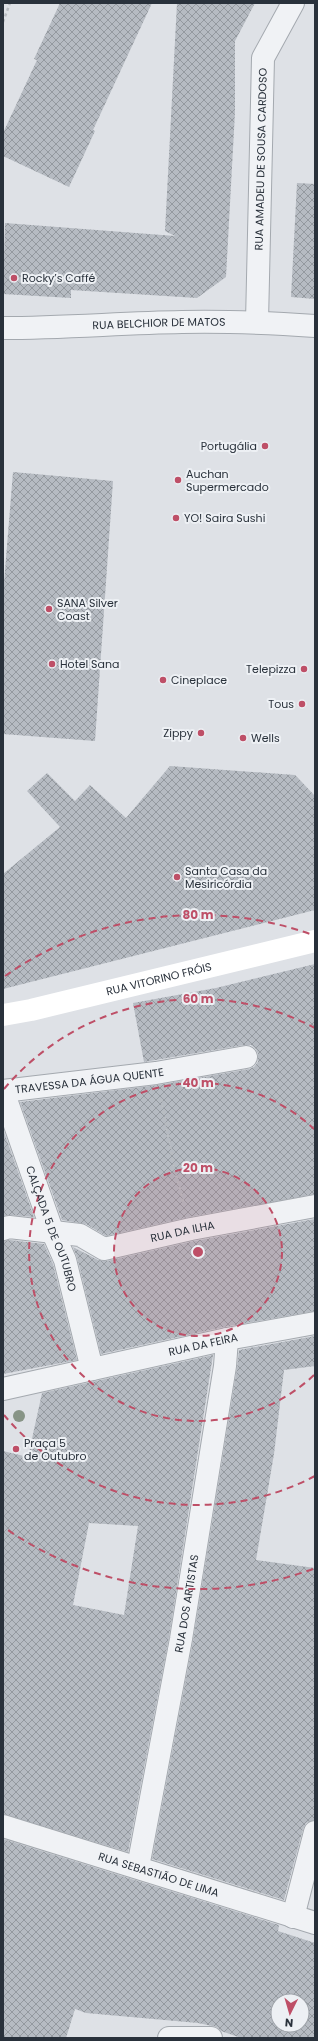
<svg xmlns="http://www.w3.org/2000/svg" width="318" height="2041" viewBox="0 0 318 2041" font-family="Poppins,sans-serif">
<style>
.building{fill:url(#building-cross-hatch);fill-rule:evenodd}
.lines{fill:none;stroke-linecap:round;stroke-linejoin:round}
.street-casing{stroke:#a4a9af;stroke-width:24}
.path{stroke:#b8bcc1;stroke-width:2.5;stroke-dasharray:3 3;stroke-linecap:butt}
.street{stroke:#f0f2f5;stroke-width:22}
.secondary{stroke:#fff;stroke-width:22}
.tree{fill:#879486}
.ring{fill:none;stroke:#be4f67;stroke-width:2;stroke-dasharray:7 5}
.poi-dot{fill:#be4f67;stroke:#edf0f4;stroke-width:1.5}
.labels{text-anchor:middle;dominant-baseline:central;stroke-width:4;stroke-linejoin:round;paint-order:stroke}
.street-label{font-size:11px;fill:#29313b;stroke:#edf0f4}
.poi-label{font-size:11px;fill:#29313b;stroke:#edf0f4;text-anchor:start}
.centre{fill:#be4f67;stroke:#edf0f4;stroke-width:2}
.ring-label{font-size:12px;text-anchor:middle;font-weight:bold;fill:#be4f67;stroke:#edf0f4;stroke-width:4;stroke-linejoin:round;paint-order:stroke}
</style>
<defs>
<pattern id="building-cross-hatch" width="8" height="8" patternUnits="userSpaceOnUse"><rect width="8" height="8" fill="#b6bbc2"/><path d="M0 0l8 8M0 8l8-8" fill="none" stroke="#94999f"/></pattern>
</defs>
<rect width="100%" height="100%" fill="#dee1e6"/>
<!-- building -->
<g class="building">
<polygon points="60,3 152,3 93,130 95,131 69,187 3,156 3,133 37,60 34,59"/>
<polygon points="177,3 255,3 235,41 235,112 226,277 197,298 71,290 71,298 3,294 5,223 175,236 165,231"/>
<polygon points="297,183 315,184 315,299 291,297"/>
<polygon points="13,472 113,481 95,741 3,734 3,595"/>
<polygon points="170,766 295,775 315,796 315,910 3,989 3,874 60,827 27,791 47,773 75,801 90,785 126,818"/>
<polygon points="315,964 315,1194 189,1217 106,1236 86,1224 62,1220 20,1102 158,1085 249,1069 254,1067 258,1062 258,1054 256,1049 251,1045 244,1045 144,1062 133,1003 216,988"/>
<polygon points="3,1129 34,1217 10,1215 3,1216"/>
<polygon points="315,1219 315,1311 224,1327 101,1354 77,1257 73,1247 98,1260 107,1261 194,1241"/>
<polygon points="10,1240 44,1244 53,1264 77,1360 3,1374 3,1241"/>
<polygon points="315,1336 315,1366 284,1370 274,1454 256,1560 315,1568 315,1820 306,1823 303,1829 284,1900 152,1859 193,1641 237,1368 239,1350"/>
<path d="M 213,1355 L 169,1637 L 128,1852 L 3,1814 L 3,1451 L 28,1457 L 42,1393 ZM 89,1523 L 138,1526 L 124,1615 L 73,1605 Z"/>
<path d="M 3,1839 L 279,1925 L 278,1931 L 315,1943 L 315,2038 L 241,2038 L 221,2031 L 217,2027 L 198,2023 L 86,2013 L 75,2009 L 66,2038 L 3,2038 ZM 278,2001 L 302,2001 L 302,2025 L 278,2025 Z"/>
</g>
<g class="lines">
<defs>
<g id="street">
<path id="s1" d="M 257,322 L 263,58 L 293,3"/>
<path id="s2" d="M 3,328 C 63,328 122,323 182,322 C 226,321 271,323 315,326"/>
<path id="s3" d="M 3,1091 L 53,1233 L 65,1260 L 92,1369"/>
<path id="s4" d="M 3,1091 L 156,1073 L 246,1057"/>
<path id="s5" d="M 3,1229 L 9,1227 L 80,1235 L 104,1249 L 191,1229 L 315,1206"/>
<path id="s6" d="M 3,1389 L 227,1339 L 315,1323"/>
<path id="s7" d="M 3,1826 L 315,1923"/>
<path id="s8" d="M 138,1867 L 181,1639 L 225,1366 L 227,1339"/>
<polyline points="293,1917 315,1832"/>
<polyline points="169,2038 211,2038"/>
</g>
</defs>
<!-- street casing -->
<use href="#street" class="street-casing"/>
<!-- path -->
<g class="path">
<polyline points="3,22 10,3"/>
<polyline points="161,1099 175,1171 184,1205"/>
</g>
<!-- street -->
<use href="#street" class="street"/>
<!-- secondary -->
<path class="secondary" id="s9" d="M 3,1015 L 31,1010 L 315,941"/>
</g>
<!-- trees -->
<circle class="tree" cx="19" cy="1416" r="6"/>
<!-- distance rings -->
<circle cx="198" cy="1252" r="84" fill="#be4f67" fill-opacity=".12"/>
<g class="ring">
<circle cx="198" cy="1252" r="84"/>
<path d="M314 1375A169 169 0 1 1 314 1129"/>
<path d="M315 1476A253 253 0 0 1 4 1415M4 1089A253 253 0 0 1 315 1028"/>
<path d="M313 1569A337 337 0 0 1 5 1528M5 976A337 337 0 0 1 313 935"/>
</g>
<!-- markers -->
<g class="poi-dot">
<circle cx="14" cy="278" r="4"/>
<circle cx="265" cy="446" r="4"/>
<circle cx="178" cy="480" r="4"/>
<circle cx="176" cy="518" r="4"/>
<circle cx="49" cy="609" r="4"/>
<circle cx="52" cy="664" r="4"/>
<circle cx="304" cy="669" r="4"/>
<circle cx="163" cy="680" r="4"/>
<circle cx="302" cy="704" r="4"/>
<circle cx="201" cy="733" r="4"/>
<circle cx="243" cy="738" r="4"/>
<circle cx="177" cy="877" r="4"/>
<circle cx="16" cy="1449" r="4"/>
</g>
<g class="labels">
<!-- street labels -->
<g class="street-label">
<text stroke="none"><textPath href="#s1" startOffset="163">RUA AMADEU DE SOUSA CARDOSO</textPath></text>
<text stroke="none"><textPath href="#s2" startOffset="156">RUA BELCHIOR DE MATOS</textPath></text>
<text stroke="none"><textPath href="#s9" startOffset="160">RUA VITORINO FRÓIS</textPath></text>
<text stroke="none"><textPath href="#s4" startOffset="87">TRAVESSA DA ÁGUA QUENTE</textPath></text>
<text stroke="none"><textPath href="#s3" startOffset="146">CALÇADA 5 DE OUTUBRO</textPath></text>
<text stroke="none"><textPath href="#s5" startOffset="186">RUA DA ILHA</textPath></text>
<text stroke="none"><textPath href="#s6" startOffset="205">RUA DA FEIRA</textPath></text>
<text stroke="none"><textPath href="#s8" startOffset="268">RUA DOS ARTISTAS</textPath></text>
<text stroke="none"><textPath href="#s7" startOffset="163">RUA SEBASTIÃO DE LIMA</textPath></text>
</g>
<!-- poi labels -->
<g class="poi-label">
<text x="22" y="278">Rocky’s Caffé</text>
<text x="257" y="446" text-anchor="end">Portugália</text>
<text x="186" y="474">Auchan<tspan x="186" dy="13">Supermercado</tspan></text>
<text x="184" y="518">YO! Saira Sushi</text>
<text x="57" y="603">SANA Silver<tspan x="57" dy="13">Coast</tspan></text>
<text x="60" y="664">Hotel Sana</text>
<text x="296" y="669" text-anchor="end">Telepizza</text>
<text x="171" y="680">Cineplace</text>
<text x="294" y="704" text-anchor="end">Tous</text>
<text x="193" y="733" text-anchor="end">Zippy</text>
<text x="251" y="738">Wells</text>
<text x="185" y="871">Santa Casa da<tspan x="185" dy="13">Mesiricórdia</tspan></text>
<text x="24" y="1443">Praça 5<tspan x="24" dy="13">de Outubro</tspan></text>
</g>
</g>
<circle cx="198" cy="1252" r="6" class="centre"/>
<g class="ring-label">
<text x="198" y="919">80 m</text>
<text x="198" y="1003">60 m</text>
<text x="198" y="1087">40 m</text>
<text x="198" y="1172">20 m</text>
</g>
<!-- border -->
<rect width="318" height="2041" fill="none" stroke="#29313b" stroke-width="8"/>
<!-- north arrow -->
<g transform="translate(290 2013) rotate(185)"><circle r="19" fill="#edf0f4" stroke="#9fa4aa"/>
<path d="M0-3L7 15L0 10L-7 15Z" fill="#be4f67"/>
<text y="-6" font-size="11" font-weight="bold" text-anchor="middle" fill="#29313b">N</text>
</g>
</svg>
